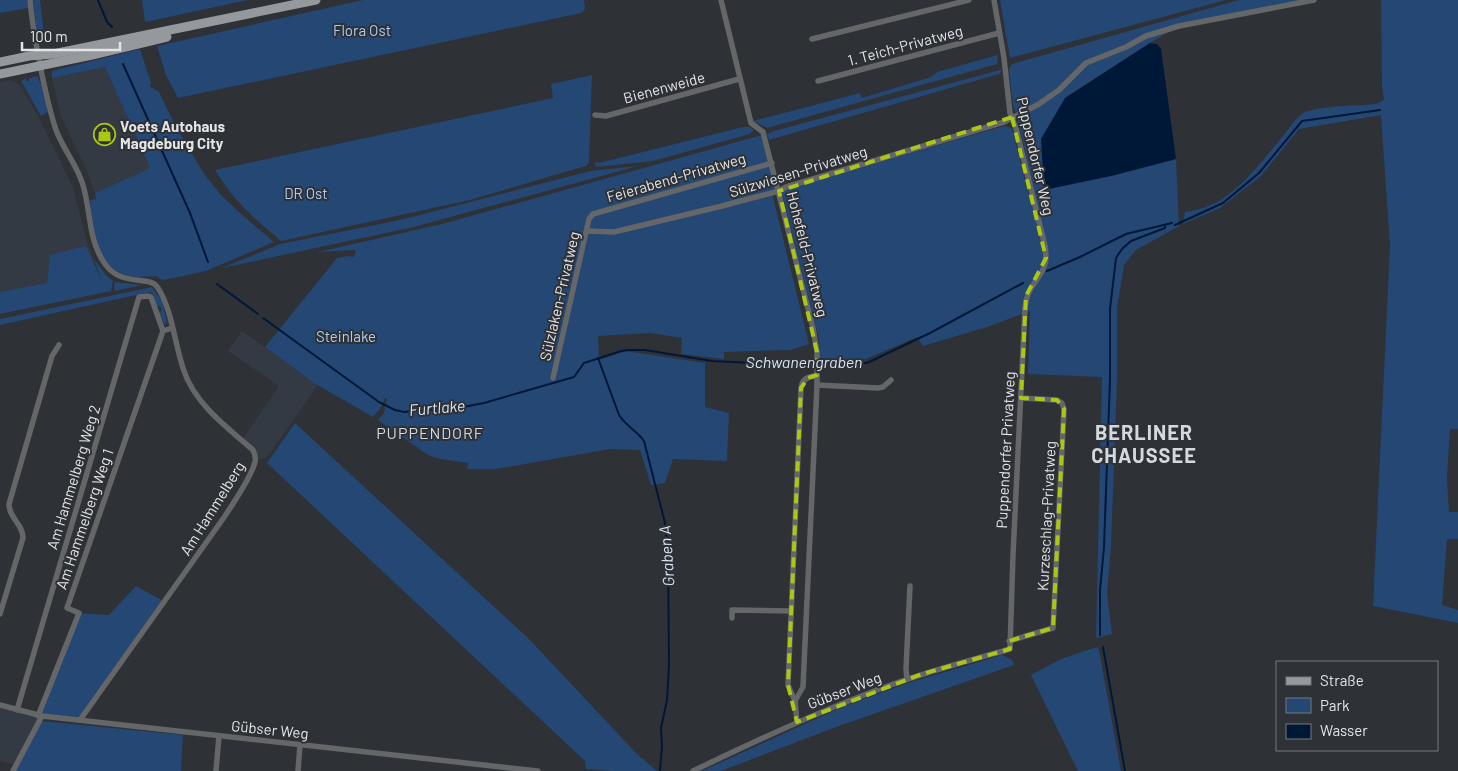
<svg xmlns="http://www.w3.org/2000/svg" width="1458" height="771" viewBox="0 0 1458 771" font-family="Barlow,sans-serif">
<style>
.built{fill:#333a44}
.green{fill:#244774}
.water{fill:#001838}
.lines{fill:none;stroke-linecap:round;stroke-linejoin:round}
.stream{stroke:#001838;stroke-width:2}
.minor{stroke:#646668;stroke-width:5.5}
.primary{stroke:#95999e;stroke-width:9}
.marked{fill:none;stroke:#aac717;stroke-width:4;stroke-dasharray:10 6;stroke-linejoin:round}
.labels{text-anchor:middle;dominant-baseline:central;stroke-width:4;stroke-linejoin:round;paint-order:stroke}
.park-label{font-size:15px;fill:#abccf7;stroke:#2e3136}
.street-label{font-size:15px;fill:#e3e5e8;stroke:#2e3136}
.poi-label{font-size:15px;font-weight:bold;fill:#e3e5e8;stroke:#2e3136;text-anchor:start}
.water-label{font-size:16px;font-style:italic;fill:#d9e4f3;stroke:#2e3136}
.neighbourhood-label{font-size:16px;letter-spacing:1px;fill:#d4d9e0;stroke:#2e3136}
.district-label{font-size:20px;font-weight:bold;letter-spacing:1px;fill:#d4d9e0;stroke:#2e3136}
</style>
<rect width="100%" height="100%" fill="#2e3136"/>
<!-- built -->
<g class="built">
<polygon points="105,67 150,168 95,193 87,171 60,114 52,78"/>
<polygon points="10,80 19,84 38,116 73,187 86,238 103,289 0,311 0,82"/>
<polygon points="242,331 318,385 268,456 264,458 255,460 255,457 242,440 279,386 228,351"/>
<polygon points="0,705 42,716 16,765 0,761"/>
</g>
<!-- green -->
<g class="green">
<polygon points="0,0 27,0 28,8 0,13"/>
<polygon points="33,0 40,0 43,25 43,29 37,33"/>
<polygon points="142,0 248,0 145,22"/>
<polygon points="363,0 584,0 585,9 581,13 178,98 166,75 157,46"/>
<polygon points="1000,0 1226,0 1010,58"/>
<path d="M 1239,0 L 1314,0 L 1179,26 L 1150,43 L 1065,98 L 1111,176 L 1176,159 L 1179,226 L 1183,224 L 1185,212 C 1228,209 1257,167 1283,136 C 1288,130 1296,117 1303,113 C 1323,105 1355,106 1376,104 L 1384,100 L 1382,87 L 1381,0 L 1458,0 L 1458,429 L 1450,429 L 1447,478 L 1449,512 L 1458,512 L 1458,539 L 1447,539 L 1442,605 L 1458,610 L 1458,623 L 1373,606 L 1390,246 L 1381,115 L 1299,129 L 1261,176 L 1220,208 L 1183,224 L 1136,250 L 1124,265 L 1117,308 L 1117,380 L 1111,547 L 1107,593 L 1112,634 L 1096,638 L 1102,377 L 1028,374 L 1030,311 L 987,327 L 923,346 L 917,337 L 866,359 L 820,359 L 819,339 L 782,193 L 784,190 L 1004,126 L 1012,128 L 1028,193 L 1034,192 L 1019,124 L 1013,105 L 1009,69 L 1012,64 Z"/>
<path d="M 140,49 L 151,83 L 150,87 L 159,92 L 175,125 L 204,174 L 221,195 L 240,213 L 274,242 L 206,271 L 164,280 L 160,279 L 156,276 C 147,276 138,278 129,276 C 96,270 93,226 90,200 L 96,199 L 95,193 L 150,168 L 105,67 L 52,78 L 52,71 Z"/>
<polygon points="998,55 997,64 767,128 753,121 860,93 862,98 931,77 937,72"/>
<polygon points="1000,70 1002,71 999,74 769,140 767,134 774,131"/>
<path d="M 592,75 L 589,162 L 586,166 L 470,200 L 281,241 C 252,216 235,203 215,170 L 553,98 L 551,84 Z"/>
<polygon points="37,76 41,84 48,112 41,116 21,81 26,78 27,81 29,81 29,78"/>
<polygon points="743,127 750,127 754,130 750,134 653,161 596,167 595,162 599,163"/>
<polygon points="762,135 774,186 773,197 809,344 791,350 724,352 724,359 681,354 682,338 651,333 598,336 599,360 626,351 705,363 705,407 729,413 727,461 673,459 665,483 651,485 640,450 610,449 496,469 467,469 468,463 440,459 428,455 378,420 384,413 387,398 385,398 380,409 373,417 314,383 265,347 337,258 347,256 354,257 356,250 318,252 442,224"/>
<polygon points="638,166 414,227 222,268 280,244 400,220 590,171"/>
<polygon points="86,246 102,281 94,259 106,275 113,281 111,291 0,314 0,292 47,283 50,255"/>
<polygon points="115,282 142,285 115,291 114,287"/>
<polygon points="152,287 162,301 167,322 165,325 159,312 162,311 160,306 156,307 154,295 150,292 0,325 0,319"/>
<polygon points="295,423 529,639 636,753 657,771 612,771 586,769 585,761 267,463"/>
<polygon points="136,586 165,602 80,720 38,716 79,613 109,615"/>
<polygon points="1097,647 1099,650 1121,771 1078,771 1031,675 1061,659"/>
<polygon points="1002,655 1012,660 1014,665 839,726 721,771 702,771 842,707 905,684"/>
<polygon points="41,721 183,735 181,771 16,771"/>
</g>
<!-- water -->
<polygon class="water" points="1150,43 1157,44 1161,49 1176,159 1111,176 1044,190 1041,139 1065,98"/>
<g class="lines">
<!-- stream -->
<g class="stream">
<polyline points="98,0 107,22 112,27"/>
<polyline points="123,64 190,213 208,262"/>
<polyline points="1175,225 1223,203 1259,173 1302,121 1380,110"/>
<polyline points="1047,271 1080,257 1126,234 1172,223"/>
<polyline points="217,284 258,314"/>
<polyline points="263,318 379,402 395,410 404,412 463,407 484,403 574,377 584,363 621,351 629,350 645,350 712,361 754,363 867,363 930,333 1023,283"/>
<path d="M 598,358 L 619,415 C 626,426 637,431 644,441 L 665,523 L 668,553 L 669,665 L 667,700 L 661,728 L 662,747 L 660,770"/>
<polyline points="1100,635 1100,590 1104,547 1110,379 1110,309 1116,258 1122,249 1131,241 1165,228 1165,225"/>
<polyline points="1103,647 1125,771"/>
</g>
<!-- minor -->
<g class="minor">
<path d="M 30,0 C 33,32 39,62 46,93 C 49,106 52,118 56,130 C 63,149 77,165 83,185 C 91,212 88,240 105,264 C 122,288 150,274 158,288 C 172,309 175,346 184,371 C 195,404 228,428 253,450 C 255,454 256,458 255,462 C 251,478 234,502 225,516 L 80,720"/>
<polyline points="721,0 751,123 763,132 813,328 817,352 817,385 803,687 795,701 797,722"/>
<polyline points="812,39 969,0"/>
<polyline points="818,81 999,33"/>
<polyline points="595,115 606,116 739,79"/>
<polyline points="587,231 614,232 722,206 779,191 786,187 1004,122 1039,104 1059,90 1086,63 1126,47 1146,36 1179,26 1314,0"/>
<polyline points="553,378 584,241 589,219 593,214 772,163"/>
<polyline points="817,385 878,388 883,387 891,380"/>
<path d="M 0,614 L 23,538 C 23,524 9,518 9,504 L 52,356 L 59,345"/>
<polyline points="732,618 732,610 791,611"/>
<polyline points="1009,641 1053,628 1064,409 1062,403 1057,400 1021,398"/>
<polyline points="907,679 906,669 910,586"/>
<path d="M 795,701 L 788,685 L 801,388 C 802,379 809,376 817,376"/>
<polyline points="0,705 42,716 538,771"/>
<polyline points="17,710 139,297 148,296 151,297 163,331"/>
<polyline points="38,716 79,613 67,608 76,582 163,331 172,328"/>
<polyline points="13,771 42,716"/>
<polyline points="216,771 219,736"/>
<polyline points="298,771 300,745"/>
<path d="M 693,771 C 749,744 806,717 864,695 C 912,676 961,663 1010,649 L 1013,555 L 1025,308 C 1027,286 1037,284 1044,267 C 1047,260 1046,253 1045,246 L 1016,128 L 1010,113 L 1004,58 L 994,0"/>
</g>
<!-- primary -->
<g class="primary">
<polyline points="0,62 29,56 53,54 316,0"/>
<polyline points="0,74 92,55 167,37"/>
</g>
</g>
<!-- marked area -->
<path class="marked" d="M 1012,117 L 1046,258 L 1026,296 L 1021,398 L 1057,400 L 1064,409 L 1053,628 L 1009,641 L 1010,649 L 922,674 L 797,722 L 788,685 L 801,388 L 808,378 L 817,375 L 817,352 L 779,191 Z"/>
<!-- icons -->
<defs>
<symbol id="shop-ring" viewBox="-11 -11 22 22"><circle r="9.5" fill="#2e3136" stroke="#aac717" stroke-width="1.5"/><path d="M-5-2.5h2.3a2.7 3.5 0 0 1 5.4 0H5L5.5 6h-11ZM-1.5-2.5h3a1.5 2.3 0 0 0-3 0Z" fill="#aac717"/></symbol>
</defs>
<g fill-rule="evenodd">
<use href="#shop-ring" x="92" y="122" width="25" height="25"/>
</g>
<g class="labels">
<!-- park labels -->
<g class="park-label">
<text x="362" y="30">Flora Ost</text>
<text x="306" y="193">DR Ost</text>
<text x="346" y="336">Steinlake</text>
</g>
<!-- street labels -->
<g class="street-label">
<text transform="translate(905 45) rotate(-15)">1. Teich-Privatweg</text>
<text transform="translate(664 87) rotate(-15)">Bienenweide</text>
<text transform="translate(1036 156) rotate(77)">Puppendorfer Weg</text>
<text transform="translate(798 171) rotate(-17)">Sülzwiesen-Privatweg</text>
<text transform="translate(676 177) rotate(-16)">Feierabend-Privatweg</text>
<text transform="translate(808 254) rotate(76)">Hohefeld-Privatweg</text>
<text transform="translate(559 296) rotate(-77)">Sülzlaken-Privatweg</text>
<text transform="translate(1005 450) rotate(-87)">Puppendorfer Privatweg</text>
<text transform="translate(73 477) rotate(-73)">Am Hammelberg Weg 2</text>
<text transform="translate(212 508) rotate(-58)">Am Hammelberg</text>
<text transform="translate(1046 516) rotate(-87)">Kurzeschlag-Privatweg</text>
<text transform="translate(84 519) rotate(-71)">Am Hammelberg Weg 1</text>
<text transform="translate(844 690) rotate(-21)">Gübser Weg</text>
<text transform="translate(270 729) rotate(6)">Gübser Weg</text>
</g>
<!-- poi labels -->
<g class="poi-label">
<text x="120" y="126">Voets Autohaus<tspan x="120" dy="17">Magdeburg City</tspan></text>
</g>
<!-- water labels -->
<g class="water-label">
<text x="804" y="361">Schwanengraben</text>
<text transform="translate(437 407) rotate(-5)">Furtlake</text>
<text transform="translate(666 556) rotate(-94)">Graben A</text>
</g>
<!-- neighbourhood labels -->
<g class="neighbourhood-label">
<text x="430" y="432">PUPPENDORF</text>
</g>
<!-- district labels -->
<g class="district-label">
<text x="1144" y="432">BERLINER<tspan x="1144" dy="23">CHAUSSEE</tspan></text>
</g>
</g>
<!-- legend -->
<rect x="1276" y="661" width="162" height="90" fill="#2e3136" stroke="#76797d"/>
<rect x="1286" y="677" width="25" height="8" fill="#95999e" stroke="#76797d"/>
<text x="1320" y="686" font-size="15" fill="#e3e5e8">Straße</text>
<rect x="1286" y="698" width="25" height="15" fill="#244774" stroke="#76797d"/>
<text x="1320" y="711" font-size="15" fill="#e3e5e8">Park</text>
<rect x="1286" y="724" width="25" height="15" fill="#001838" stroke="#76797d"/>
<text x="1320" y="736" font-size="15" fill="#e3e5e8">Wasser</text>
<!-- scale -->
<path d="M22 42v8h98v-8" fill="none" stroke="#e3e5e8" stroke-width="2.5"/>
<text x="30" y="42" font-size="15" fill="#e3e5e8" stroke="#2e3136" stroke-width="4" paint-order="stroke">100 m</text>
</svg>
